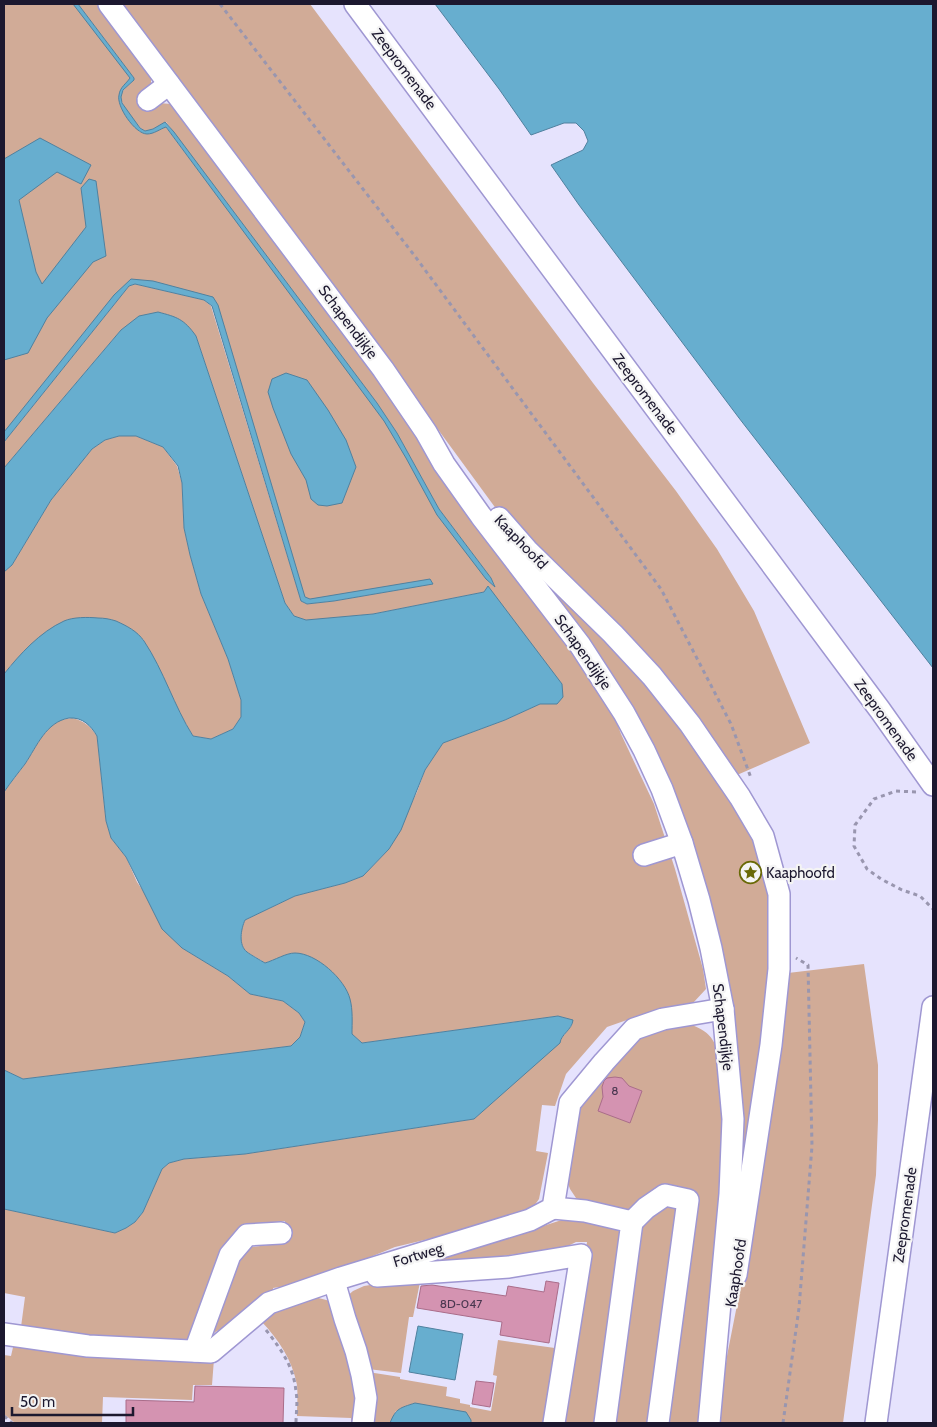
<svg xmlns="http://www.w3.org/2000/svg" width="937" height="1427" viewBox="0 0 937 1427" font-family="Cabin,sans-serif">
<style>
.green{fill:#d1ab97;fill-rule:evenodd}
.water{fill:#67aecf;stroke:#50819f}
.building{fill:#d493b1;stroke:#aa6d8a}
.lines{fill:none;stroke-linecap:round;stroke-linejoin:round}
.minor-casing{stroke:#9f97d2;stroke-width:24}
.path{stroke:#9996af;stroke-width:3;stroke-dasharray:4 4;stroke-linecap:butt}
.minor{stroke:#fff;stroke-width:21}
.labels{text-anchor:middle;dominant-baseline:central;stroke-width:4.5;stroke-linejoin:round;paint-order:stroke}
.number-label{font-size:12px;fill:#4a3750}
.street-label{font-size:15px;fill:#1c182f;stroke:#f4f4f4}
.poi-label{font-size:15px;fill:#1c182f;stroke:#f4f4f4;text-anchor:start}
</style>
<rect width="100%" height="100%" fill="#e6e3fd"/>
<!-- green -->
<g class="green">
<path d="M 4,4 L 76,4 L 133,79 L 123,87 L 119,99 L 140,132 L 145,131 C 137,127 120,105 121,96 C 122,89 129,85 134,80 L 134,78 L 78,4 L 100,4 L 151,77 L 151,84 L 149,90 L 159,103 L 171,104 L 176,108 L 342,325 L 584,664 L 609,702 L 621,734 L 654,804 L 675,869 L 703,969 L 706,989 L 693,1003 L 644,1014 L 607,1027 L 566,1074 L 555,1106 L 542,1105 L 536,1151 L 548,1153 L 539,1199 L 529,1213 L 504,1221 L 395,1247 L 306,1283 L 273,1288 L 273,1298 L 207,1337 L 244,1248 L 286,1243 L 285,1221 L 248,1225 L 195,1340 L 151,1345 L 21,1327 L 25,1297 L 4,1293 L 4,1209 L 115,1233 L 126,1228 L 135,1222 L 143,1212 L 162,1169 L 169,1163 L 184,1159 L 245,1154 L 474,1119 L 561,1039 L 572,1025 L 572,1020 L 558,1016 L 362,1043 L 352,1034 L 352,1020 L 296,953 L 265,963 C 260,959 251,955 247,952 C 238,945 241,929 245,920 L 295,896 L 345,883 L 363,876 L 389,849 L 417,792 L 425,770 L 443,743 L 505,720 L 540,704 L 557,704 L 488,587 L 484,592 L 373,614 L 306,621 L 294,616 L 285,603 L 196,336 L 121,330 L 4,468 L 4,442 L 129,286 L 135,284 L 204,300 L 211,306 L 301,601 L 307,604 L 334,601 L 432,584 L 304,601 L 211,299 L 130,280 L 4,435 ZM 166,122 L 377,403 L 397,433 L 439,509 L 491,578 L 494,586 L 486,579 L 436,508 L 382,416 L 165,126 L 146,132 L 153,129 Z"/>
<polygon points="117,4 310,4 593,383 676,491 717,549 754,611 810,743 737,775 497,510 262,189"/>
<path d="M 119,436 L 136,436 L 163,447 L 177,466 L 182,483 L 184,528 L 190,555 L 201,594 L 228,659 L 241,700 L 241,717 L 233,729 L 211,739 L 193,736 C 174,705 161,671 143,639 L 11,665 L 4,674 L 4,572 L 12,565 L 51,500 L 92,449 L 105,440 Z"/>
<polygon points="530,560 670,708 757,842 768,877 774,969 736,1246 742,1142 685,831"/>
<path d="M 72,718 C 85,721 90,726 97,736 L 106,821 L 111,838 L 126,857 L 137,882 L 182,948 L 228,976 L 250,994 L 283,1001 L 299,1013 L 305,1022 L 300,1037 L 291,1046 L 23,1079 L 4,1070 L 4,792 L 25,764 L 40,739 L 50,727 L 60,720 Z"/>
<polygon points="864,964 878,1065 878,1120 876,1175 843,1423 718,1423 727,1356 749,1244 788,973"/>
<path d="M 690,1024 C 708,1032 711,1034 719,1053 L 726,1138 L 702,1423 L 559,1423 L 587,1242 L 576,1242 L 566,1247 L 374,1274 L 534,1229 L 574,1216 L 578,1201 L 570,1189 L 566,1178 L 580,1103 L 638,1037 L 651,1031 Z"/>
<polygon points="421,1277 413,1317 409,1317 401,1373 368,1369 345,1298 353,1291 364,1286"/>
<path d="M 311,1296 L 330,1301 L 355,1357 L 357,1423 L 351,1423 L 351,1418 L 297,1416 C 297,1406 298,1395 297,1385 C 292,1359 278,1339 261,1321 L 302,1298 Z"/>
<polygon points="498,1340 562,1349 550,1423 471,1423 471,1420 396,1411 390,1423 370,1423 368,1372 400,1377 400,1379 447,1387 446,1396 460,1399 460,1403 470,1405 470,1407 491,1411 497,1376 493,1375"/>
<polygon points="14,1343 214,1359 212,1385 193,1385 192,1400 103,1397 102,1423 15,1423 4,1414 4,1355 11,1356"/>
</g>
<!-- water -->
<g class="water">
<path d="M 73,4 L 78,4 L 134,78 L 134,80 L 123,90 L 121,97 L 122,103 L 140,128 L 145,131 L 153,129 L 165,122 L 174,132 L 377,403 L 397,433 L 439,509 L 491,578 L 495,587 L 486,579 L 437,515 L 406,458 L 384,421 L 166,127 C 160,129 154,134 147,134 C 135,134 116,106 119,95 C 120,87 126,84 130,78 Z"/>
<polygon points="435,4 933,4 933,668 739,418 579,205 551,165 583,150 588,141 584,131 576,123 564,123 531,135 499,89"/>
<polygon points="40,138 91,165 81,184 57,172 19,200 36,272 42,284 86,227 81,188 89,179 96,181 106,256 93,262 47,318 28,353 4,360 4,159"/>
<polygon points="131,279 153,281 213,297 218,305 305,597 310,599 430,579 433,584 334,601 307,604 301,601 212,306 204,300 135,284 129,286 4,442 4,432 114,295"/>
<path d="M 158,312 C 177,317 184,319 196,336 L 285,603 L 294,616 L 306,620 L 373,614 L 484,592 L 488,586 L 562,684 L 563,697 L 557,704 L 540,704 L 505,720 L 443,743 L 425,770 L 401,830 L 389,849 L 363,876 L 345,883 L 295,896 L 245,920 C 241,929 238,945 247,952 C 251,955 260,960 265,963 C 275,960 286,953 295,953 C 316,953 345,979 350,999 C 353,1010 352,1023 352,1034 L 362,1043 L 558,1016 L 573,1020 C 572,1030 561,1034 560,1043 L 474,1119 L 245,1154 L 184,1159 L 169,1163 L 162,1169 L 143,1212 L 135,1222 L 126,1228 L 115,1233 L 4,1209 L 4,1070 L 23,1079 L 291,1046 L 300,1037 L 305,1022 L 299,1013 L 283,1001 L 250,994 L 228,976 L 182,948 L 162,929 L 126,857 L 111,838 L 106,821 L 97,736 C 91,726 83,717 69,718 C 46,722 37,746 25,764 C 18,773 11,782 4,792 L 4,674 C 20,654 40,632 64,621 C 73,617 88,617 98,618 C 104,618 110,619 116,621 C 127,626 137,631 144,641 C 164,671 174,706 193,736 L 211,739 L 233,729 L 241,717 L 241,700 L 228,659 L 201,594 L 190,555 L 184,528 L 182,483 L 178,466 L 163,447 L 136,436 L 119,436 L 105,440 L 92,449 L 51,500 L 12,565 L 4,572 L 4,468 L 121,330 L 139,316 Z"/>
<polygon points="286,373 307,380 328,410 346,440 356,467 342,503 327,506 318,505 311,499 306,480 291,454 273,408 268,392 272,379"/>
<polygon points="418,1326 463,1334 455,1380 409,1372"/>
<path d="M 415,1403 L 466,1412 L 471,1420 L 471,1423 L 390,1423 C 396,1408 400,1408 415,1403 Z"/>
</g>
<!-- building -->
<g class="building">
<polygon points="615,1077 622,1078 629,1086 642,1091 630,1123 598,1111 603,1097 602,1087 604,1081 607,1078"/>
<polygon points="546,1281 559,1283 549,1343 500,1335 502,1322 417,1308 421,1286 432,1285 506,1296 508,1286 544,1292"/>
<polygon points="476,1381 494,1383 490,1407 472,1404"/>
<polygon points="195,1386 284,1388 283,1423 126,1423 126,1400 194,1402"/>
</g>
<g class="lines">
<defs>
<g id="minor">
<polyline points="109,4 383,369 426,432 444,464 481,516 580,645 624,713 644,750 662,789 682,843 699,900 711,948 723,1009 733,1119 730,1194 709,1423"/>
<polyline points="355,4 880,710 933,785"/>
<polyline points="148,100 169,84"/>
<polyline points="499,518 527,550 613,634 652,676 690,724 740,797 763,836 779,894 779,969 771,1045 736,1275"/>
<polyline points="644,855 682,843"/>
<polyline points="553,1208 585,1211 632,1222 605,1423"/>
<polyline points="632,1222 646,1208 665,1195 688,1200 658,1423"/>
<polyline points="377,1276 509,1267 581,1255 554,1423"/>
<polyline points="334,1281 345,1319 356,1351 362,1375 366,1398 363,1423"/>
<polyline points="4,1334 88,1346 211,1352 269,1303 341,1278 530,1220 553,1208 570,1103 604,1062 634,1029 663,1019 723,1009"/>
<polyline points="195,1351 230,1255 247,1235 281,1233"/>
<polyline points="876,1423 933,1007"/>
</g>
</defs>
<!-- minor casing -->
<use href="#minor" class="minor-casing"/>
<!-- path -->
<g class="path">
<polyline points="220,4 414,255 661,589 731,724 751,778 750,779"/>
<polyline points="916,792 896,791 874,799 855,825 854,846 867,869 881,879 902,890 920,896 933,909"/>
<path d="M 266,1330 C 281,1349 294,1367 296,1392 C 298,1402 296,1413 296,1423"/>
<polyline points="4,1416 12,1423"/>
<polyline points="783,1423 799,1308 812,1146 808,965 796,958"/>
</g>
<!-- minor -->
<use href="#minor" class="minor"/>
</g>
<!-- icons -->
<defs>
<symbol id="sight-ring" viewBox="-11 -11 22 22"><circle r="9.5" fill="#f4f4f4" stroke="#696906" stroke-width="1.5"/><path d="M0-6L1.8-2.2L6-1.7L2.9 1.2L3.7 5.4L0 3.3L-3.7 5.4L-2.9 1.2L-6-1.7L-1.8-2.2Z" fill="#696906"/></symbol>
</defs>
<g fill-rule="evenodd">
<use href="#sight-ring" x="738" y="860" width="25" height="25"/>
</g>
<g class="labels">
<!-- number labels -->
<g class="number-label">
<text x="615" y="1090">8</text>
<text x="461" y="1303">8D-047</text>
</g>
<!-- street labels -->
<g class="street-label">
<text transform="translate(404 69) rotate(53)">Zeepromenade</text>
<text transform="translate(348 322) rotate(53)">Schapendijkje</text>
<text transform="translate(645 394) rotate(53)">Zeepromenade</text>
<text transform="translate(521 542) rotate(46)">Kaaphoofd</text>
<text transform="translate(583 652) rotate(55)">Schapendijkje</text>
<text transform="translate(886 720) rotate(54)">Zeepromenade</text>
<text transform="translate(723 1027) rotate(83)">Schapendijkje</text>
<text transform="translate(905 1215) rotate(-82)">Zeepromenade</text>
<text transform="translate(418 1255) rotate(-17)">Fortweg</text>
<text transform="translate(736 1273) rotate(-81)">Kaaphoofd</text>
</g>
<!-- poi labels -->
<g class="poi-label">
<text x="766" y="873">Kaaphoofd</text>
</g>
</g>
<!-- border -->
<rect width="937" height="1427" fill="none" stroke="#1c182f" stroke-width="10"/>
<!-- scale -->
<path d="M12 1407v8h121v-8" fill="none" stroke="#1c182f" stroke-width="2.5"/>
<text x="20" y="1407" font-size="15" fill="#1c182f" stroke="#f4f4f4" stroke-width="4" paint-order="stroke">50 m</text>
</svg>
